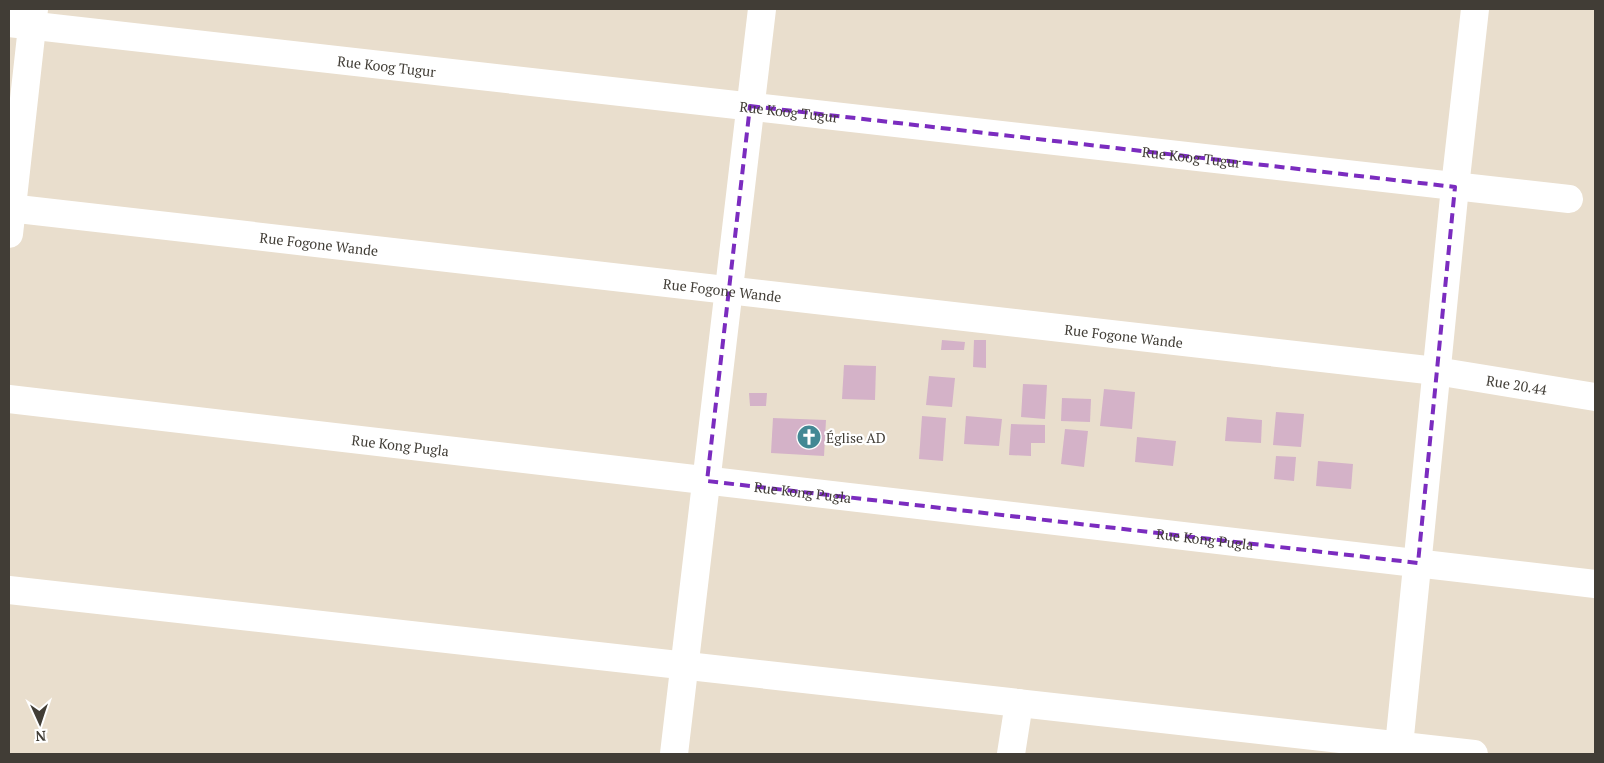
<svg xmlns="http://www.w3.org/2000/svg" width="1604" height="763" viewBox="0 0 1604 763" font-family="'PT Serif',serif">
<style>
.building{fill:#d4b2c8}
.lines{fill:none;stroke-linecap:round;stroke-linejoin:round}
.minor{stroke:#fff;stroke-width:28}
.marked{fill:none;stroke:#7b2cbf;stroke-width:4;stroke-dasharray:10 6;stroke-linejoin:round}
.labels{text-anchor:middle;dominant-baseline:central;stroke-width:4.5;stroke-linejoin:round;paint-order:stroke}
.street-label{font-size:14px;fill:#413d36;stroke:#fff}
.poi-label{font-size:14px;fill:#413d36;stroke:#fff;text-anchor:start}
</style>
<rect width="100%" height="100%" fill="#e9decd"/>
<!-- building -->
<g class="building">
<polygon points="942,340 965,342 964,350 941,350"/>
<polygon points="974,340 986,340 986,368 973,367"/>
<polygon points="844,365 876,366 875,400 842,399"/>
<polygon points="929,376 955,378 952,407 926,405"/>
<polygon points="1023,384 1047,385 1045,419 1021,417"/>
<polygon points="1104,389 1135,392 1132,429 1100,426"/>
<polygon points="749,393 767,393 766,406 750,406"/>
<polygon points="1062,398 1091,399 1090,422 1061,421"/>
<polygon points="1276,412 1304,414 1301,447 1273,445"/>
<polygon points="922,416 946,418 943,461 919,459"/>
<polygon points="966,416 1002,419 999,446 964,444"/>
<polygon points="1227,417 1262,420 1261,443 1225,441"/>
<polygon points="773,418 826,420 824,456 771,453"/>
<polygon points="1011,424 1045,425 1045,443 1031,443 1031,456 1009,455"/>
<polygon points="1065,429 1088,431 1084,467 1061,464"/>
<polygon points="1137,437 1176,441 1173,466 1135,462"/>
<polygon points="1276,456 1296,457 1294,481 1274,479"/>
<polygon points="1318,461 1353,464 1351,489 1316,486"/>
</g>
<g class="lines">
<!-- minor -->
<g class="minor">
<path id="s1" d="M 9,23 L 1569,199"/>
<path id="s2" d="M 9,208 L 1436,371 L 1595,397"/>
<polyline points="9,234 34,9"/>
<path id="s3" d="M 9,399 L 1595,584"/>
<polyline points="9,590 1474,754"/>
<polyline points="674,754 762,9"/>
<polyline points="1011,754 1019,703"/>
<polyline points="1396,754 1399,746 1455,187 1475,9"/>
</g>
</g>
<!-- marked area -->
<path class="marked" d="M 750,106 L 1455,187 L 1418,563 L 707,481 Z"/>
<!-- icons -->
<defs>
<symbol id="church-disc" viewBox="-11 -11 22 22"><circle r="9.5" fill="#438894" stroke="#fff"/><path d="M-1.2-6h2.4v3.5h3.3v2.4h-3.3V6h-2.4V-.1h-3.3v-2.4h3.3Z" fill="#fff"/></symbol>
</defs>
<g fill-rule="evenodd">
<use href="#church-disc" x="795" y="423" width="28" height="28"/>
</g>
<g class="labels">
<!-- street labels -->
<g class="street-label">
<text stroke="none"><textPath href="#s1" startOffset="380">Rue Koog Tugur</textPath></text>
<text stroke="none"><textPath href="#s1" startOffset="785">Rue Koog Tugur</textPath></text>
<text stroke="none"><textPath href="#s1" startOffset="1190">Rue Koog Tugur</textPath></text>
<text stroke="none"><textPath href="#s2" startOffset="312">Rue Fogone Wande</textPath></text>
<text stroke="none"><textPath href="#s2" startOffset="718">Rue Fogone Wande</textPath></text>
<text stroke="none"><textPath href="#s2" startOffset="1122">Rue Fogone Wande</textPath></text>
<text stroke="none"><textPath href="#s2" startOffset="1518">Rue 20.44</textPath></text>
<text stroke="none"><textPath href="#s3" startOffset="394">Rue Kong Pugla</textPath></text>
<text stroke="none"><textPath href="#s3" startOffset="799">Rue Kong Pugla</textPath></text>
<text stroke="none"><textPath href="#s3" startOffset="1204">Rue Kong Pugla</textPath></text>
</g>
<!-- poi labels -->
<g class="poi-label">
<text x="826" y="437">Église AD</text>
</g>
</g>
<!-- border -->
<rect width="1604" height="763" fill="none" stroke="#413d36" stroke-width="20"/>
<!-- north arrow -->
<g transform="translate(40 723) rotate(177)" stroke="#ffffff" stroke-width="4" paint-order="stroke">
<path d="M0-4L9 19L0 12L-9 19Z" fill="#413d36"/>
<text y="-8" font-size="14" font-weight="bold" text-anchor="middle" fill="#413d36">N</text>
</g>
</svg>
